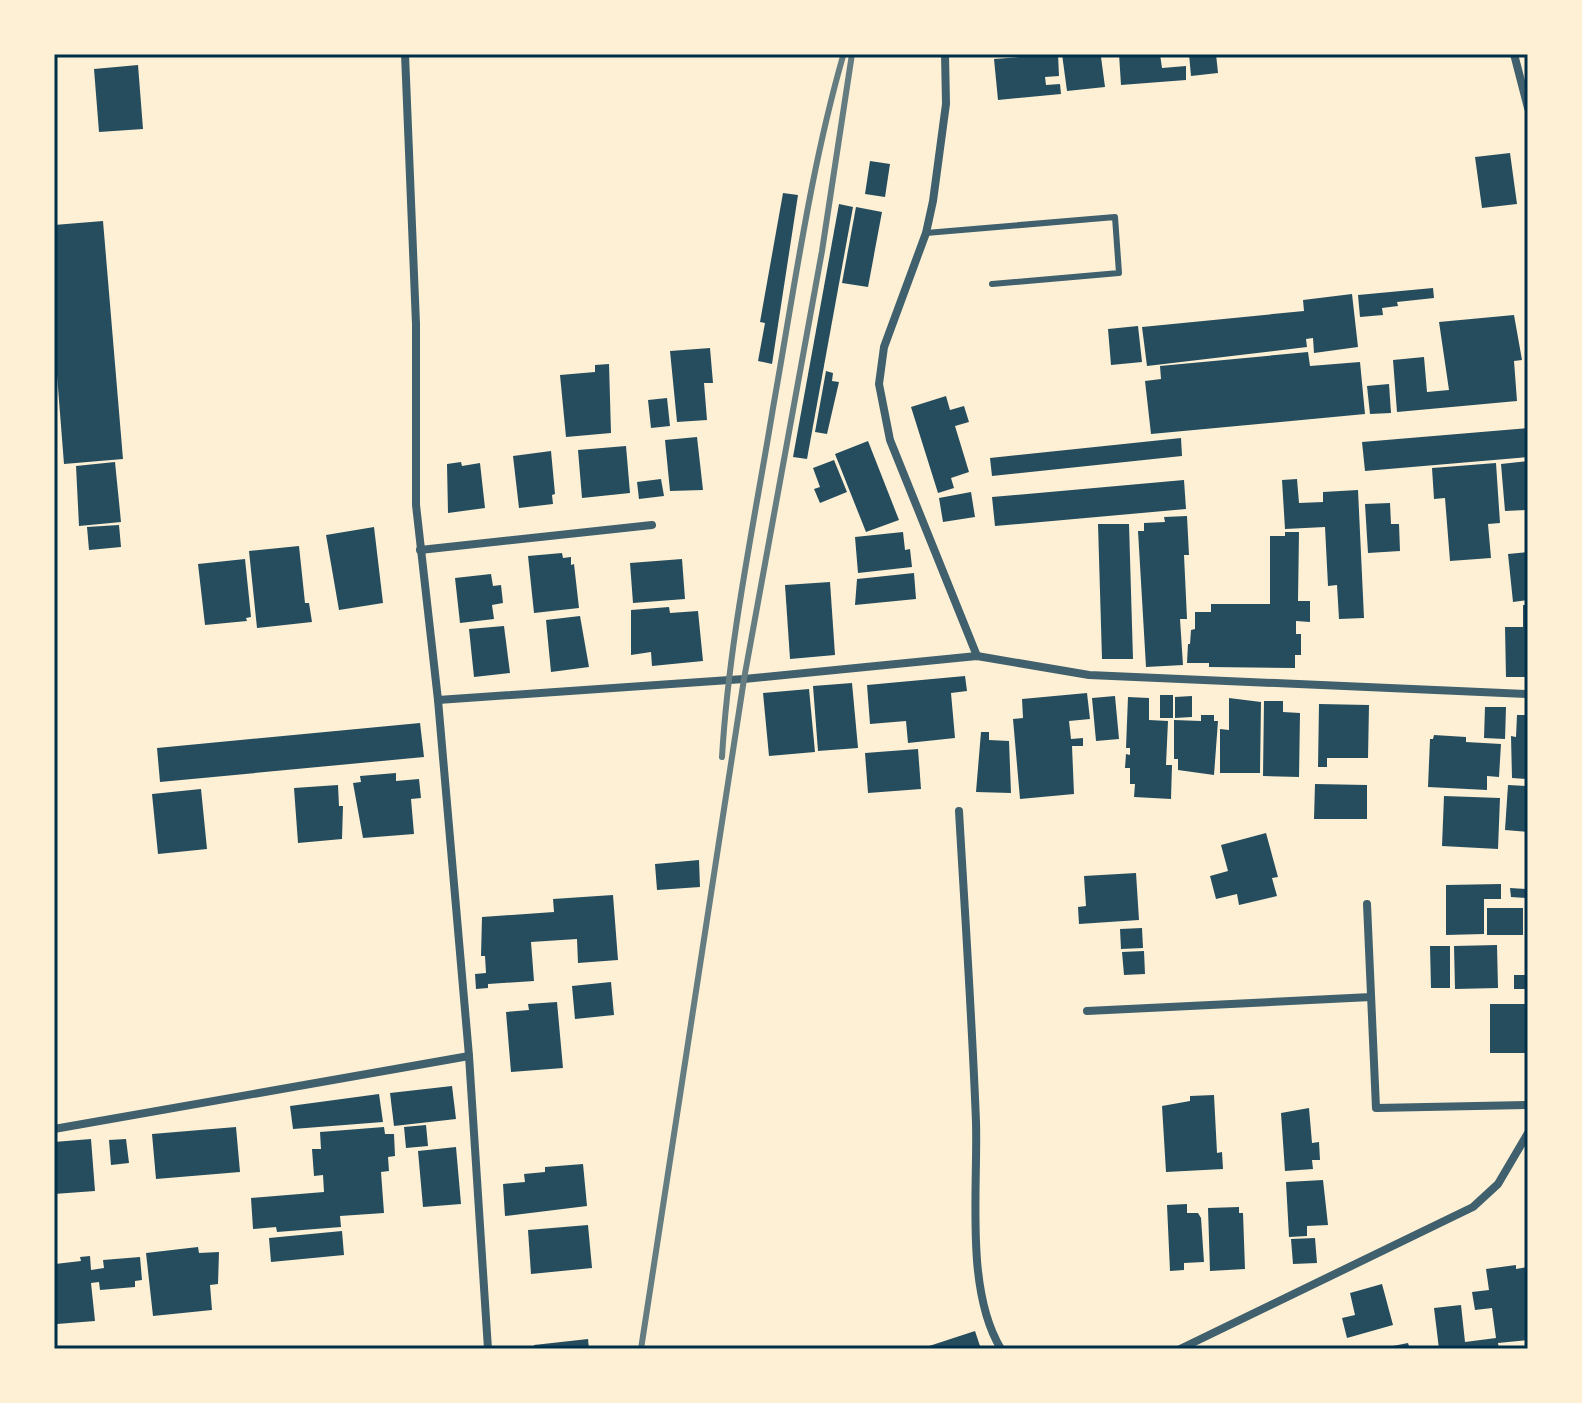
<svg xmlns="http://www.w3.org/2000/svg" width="1582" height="1403" viewBox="0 0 1582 1403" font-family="'Asap Condensed',sans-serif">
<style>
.building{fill:#264d5e}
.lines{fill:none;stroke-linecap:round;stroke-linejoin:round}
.service{stroke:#3f606c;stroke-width:6}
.minor{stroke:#3f606c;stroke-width:8}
.rail{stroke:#657d81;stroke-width:6}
.neatline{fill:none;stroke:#003049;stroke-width:3}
</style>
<rect width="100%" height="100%" fill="#fdf0d5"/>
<!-- building -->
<g class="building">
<polygon points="1058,54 1059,76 1045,77 1046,85 1060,84 1061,94 998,100 994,59"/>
<polygon points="1062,54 1101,57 1105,87 1067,91"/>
<polygon points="1119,54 1160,54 1162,68 1186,66 1186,80 1121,85"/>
<polygon points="1189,54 1216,54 1218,73 1191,76"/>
<polygon points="138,65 143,129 99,132 94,69"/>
<polygon points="1510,153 1517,204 1482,208 1475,157"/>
<polygon points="870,161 890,164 885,197 865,194"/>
<polygon points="783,193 798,195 772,364 758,361 765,323 760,322"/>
<polygon points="839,204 853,207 807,459 793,457"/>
<polygon points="856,207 882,212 868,287 842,283"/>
<polygon points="103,221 123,459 64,464 54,337 54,225"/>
<polygon points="1433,288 1434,298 1397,302 1398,306 1382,308 1383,315 1360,317 1358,295"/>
<polygon points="1352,294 1358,347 1314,353 1313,338 1306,339 1307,347 1147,366 1142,327 1304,311 1303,300"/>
<polygon points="1514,315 1522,360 1514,361 1517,401 1397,412 1393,360 1424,357 1427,392 1449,390 1439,322"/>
<polygon points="1138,326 1142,362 1111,365 1108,329"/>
<polygon points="710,348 713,383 704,383 707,420 677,422 670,351"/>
<polygon points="1308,352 1310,366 1360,362 1365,414 1151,434 1145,381 1161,379 1160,366"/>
<polygon points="609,364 611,433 566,437 560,375 595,372 595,365"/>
<polygon points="826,371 833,373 832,381 839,382 827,434 815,432"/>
<polygon points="1389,384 1391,413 1370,414 1367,386"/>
<polygon points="946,396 950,410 964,406 969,422 955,426 969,472 951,478 954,488 938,493 911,407"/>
<polygon points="667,398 670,426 651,428 648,400"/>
<polygon points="1528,428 1528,457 1365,471 1362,442"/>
<polygon points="697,437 703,490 670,491 665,440"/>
<polygon points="1181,438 1182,456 992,476 990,458"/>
<polygon points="868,441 899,520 866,532 835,454"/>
<polygon points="626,446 630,493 582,498 578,450"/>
<polygon points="551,451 555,494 552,495 553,504 519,508 513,456"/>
<polygon points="834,460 847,492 820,503 814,489 820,487 813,468"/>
<polygon points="1528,461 1528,510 1505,511 1501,464"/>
<polygon points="115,462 121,522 79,526 76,466"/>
<polygon points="461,462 462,466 480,463 485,508 448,513 447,464"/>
<polygon points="1496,463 1500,523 1488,524 1491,558 1450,561 1445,498 1434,499 1432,468"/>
<polygon points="661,479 664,496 639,499 637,482"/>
<polygon points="1297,479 1299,503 1323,502 1323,492 1358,490 1364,618 1339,619 1337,585 1328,586 1325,527 1285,529 1282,480"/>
<polygon points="1184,480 1186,509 995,526 992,497"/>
<polygon points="971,492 975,517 943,522 939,498"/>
<polygon points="1390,503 1391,524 1399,524 1400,551 1368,553 1365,504"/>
<polygon points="1187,516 1189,555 1184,555 1187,619 1180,619 1183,665 1146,667 1138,531 1144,531 1144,523 1165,522 1164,517"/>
<polygon points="1098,524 1129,524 1133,659 1102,659"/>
<polygon points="119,525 121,547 89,550 87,527"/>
<polygon points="374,527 383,603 339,610 326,535"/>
<polygon points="903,532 905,550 910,549 912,567 858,573 855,537"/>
<polygon points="1285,532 1299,532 1298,601 1310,601 1310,622 1296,621 1296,634 1301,634 1301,655 1295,655 1295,668 1209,667 1209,663 1187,663 1188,644 1190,644 1191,630 1195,629 1195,612 1211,612 1211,604 1270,604 1270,536 1285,536"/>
<polygon points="299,546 305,603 309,603 312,622 257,628 249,551"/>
<polygon points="1528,552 1528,600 1513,602 1508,554"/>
<polygon points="562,553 563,558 571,557 571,565 574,564 579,608 534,613 528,556"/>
<polygon points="245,559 251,617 246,618 247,621 205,625 198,564"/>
<polygon points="682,559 685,599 633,603 630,563"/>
<polygon points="914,573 916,599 855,605 857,579"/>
<polygon points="491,574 493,586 501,585 503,603 492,605 494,619 460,623 455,578"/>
<polygon points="830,582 835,655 790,659 785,585"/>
<polygon points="1523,605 1528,605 1528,677 1506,677 1505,627 1523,627"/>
<polygon points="669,607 670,613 698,611 703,661 652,666 651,652 631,655 631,610"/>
<polygon points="580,616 589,667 551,672 546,620"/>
<polygon points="504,626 510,673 474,677 469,629"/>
<polygon points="965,676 967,691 951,693 955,738 908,743 906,721 870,724 867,685"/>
<polygon points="852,683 858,748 818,751 813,686"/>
<polygon points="809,689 815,752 769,756 763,693"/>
<polygon points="1087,693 1090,719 1069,721 1071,739 1083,738 1083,746 1072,746 1074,794 1020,799 1013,719 1023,718 1022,699"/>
<rect x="1160" y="695" width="13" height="23"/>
<polygon points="1115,696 1119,739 1096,741 1092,698"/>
<polygon points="1192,696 1192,717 1175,718 1175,697"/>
<polygon points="1128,697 1149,698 1149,720 1168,721 1166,765 1172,765 1171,799 1134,797 1135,784 1130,784 1130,768 1125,768 1126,754 1130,755 1130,748 1126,748"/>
<polygon points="1229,698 1261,702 1260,773 1220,773 1220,729 1229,730"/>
<polygon points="1264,701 1283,701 1283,712 1300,713 1299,777 1263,776"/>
<polygon points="1319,704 1369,705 1368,758 1327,758 1327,767 1318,767"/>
<polygon points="1485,707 1506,707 1505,739 1484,738"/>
<polygon points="1201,715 1214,715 1214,721 1218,721 1214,775 1178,770 1178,759 1174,759 1174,720 1201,721"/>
<polygon points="1517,715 1528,715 1528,779 1512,778 1511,736 1516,737"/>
<polygon points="420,723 424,757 160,782 157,748"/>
<polygon points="981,732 989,732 989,740 1009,741 1011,793 976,792"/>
<polygon points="1434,735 1466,737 1466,742 1501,744 1499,777 1487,776 1487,790 1428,787 1430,739 1433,739"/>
<polygon points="918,749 921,789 868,793 865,753"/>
<polygon points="396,773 396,781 419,779 421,798 411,799 414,834 363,838 353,783 361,782 360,776"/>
<polygon points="1315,784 1367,785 1367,819 1314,819"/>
<polygon points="338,785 339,806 343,806 342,839 298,843 294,788"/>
<polygon points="1508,785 1528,786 1528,832 1505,830"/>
<polygon points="201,789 207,849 158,854 152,794"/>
<polygon points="1444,796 1500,798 1498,849 1442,846"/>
<polygon points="1266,833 1278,877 1272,878 1277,896 1239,905 1237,894 1216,899 1210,876 1228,871 1221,845"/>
<polygon points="699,860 700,887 657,890 655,864"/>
<polygon points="1136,873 1139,920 1079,924 1078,907 1086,906 1084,876"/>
<polygon points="1501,884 1501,899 1484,899 1484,934 1446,935 1446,885"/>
<polygon points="1510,888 1528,889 1528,898 1511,897"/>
<polygon points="613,895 618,960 578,963 577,939 531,942 534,981 488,984 488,988 476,989 475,974 486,973 485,956 481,956 482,917 554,912 553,899"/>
<rect x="1487" y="908" width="36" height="27"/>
<polygon points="1142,928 1143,948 1121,949 1120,929"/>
<polygon points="1497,945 1498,988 1455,989 1454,946"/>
<polygon points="1430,946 1450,946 1450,988 1431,988"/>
<polygon points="1144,951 1145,974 1124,975 1122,952"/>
<rect x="1514" y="975" width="14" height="14"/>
<polygon points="611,982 614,1015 575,1019 572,986"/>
<polygon points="557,1002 563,1068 511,1072 506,1012 529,1010 528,1004"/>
<rect x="1490" y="1004" width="38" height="49"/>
<polygon points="452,1086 456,1119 394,1126 390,1093"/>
<polygon points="379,1094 383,1122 293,1129 290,1106"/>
<polygon points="1214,1095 1217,1153 1222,1152 1223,1169 1166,1172 1162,1106 1190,1101 1190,1096"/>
<polygon points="1309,1108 1312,1143 1319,1142 1320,1160 1312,1160 1313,1169 1285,1171 1281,1113"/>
<polygon points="426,1125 428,1146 406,1148 404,1127"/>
<polygon points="236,1127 240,1172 156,1179 152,1134"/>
<polygon points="384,1127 385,1134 394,1134 395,1156 388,1157 389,1171 381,1172 384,1213 340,1216 341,1227 277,1232 276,1227 253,1229 251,1198 324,1192 323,1175 314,1176 312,1149 321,1149 320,1132"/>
<polygon points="91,1139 95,1191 54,1194 54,1142"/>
<polygon points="126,1139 129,1163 111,1165 109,1140"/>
<polygon points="456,1147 461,1204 423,1207 418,1151"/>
<polygon points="583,1164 587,1206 505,1216 503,1184 525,1182 524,1174 545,1172 545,1167"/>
<polygon points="1323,1180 1328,1225 1307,1226 1307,1236 1289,1237 1286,1182"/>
<polygon points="1187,1204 1187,1213 1198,1213 1201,1218 1204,1262 1184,1263 1184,1270 1170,1271 1167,1205"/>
<polygon points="1239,1207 1239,1213 1243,1213 1245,1269 1210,1271 1208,1208"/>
<polygon points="588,1225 592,1268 531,1274 528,1230"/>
<polygon points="342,1231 344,1255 271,1262 269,1238"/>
<polygon points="1315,1238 1317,1263 1293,1264 1291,1239"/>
<polygon points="198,1247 199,1253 219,1252 218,1284 210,1285 212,1310 153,1316 146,1253"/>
<polygon points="90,1256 91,1270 104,1268 103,1260 140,1257 142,1280 135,1281 135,1287 100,1290 99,1282 91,1283 95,1321 57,1324 55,1264 81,1261 80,1257"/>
<polygon points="1516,1265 1516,1269 1528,1267 1528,1340 1498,1343 1499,1349 1439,1349 1434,1308 1461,1305 1465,1342 1496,1338 1492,1308 1475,1310 1472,1292 1489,1290 1486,1269"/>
<polygon points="1382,1284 1393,1325 1347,1338 1342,1318 1355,1315 1350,1293"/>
<polygon points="975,1331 981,1349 923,1349 923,1348"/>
<polygon points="588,1339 589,1349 534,1349 534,1345"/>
<polygon points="1408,1343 1410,1349 1383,1349 1383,1348"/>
</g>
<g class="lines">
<!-- service -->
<polyline class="service" points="926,233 1115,217 1119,273 992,284"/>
<!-- minor -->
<g class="minor">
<polyline points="405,54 416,324 416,505 438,700 469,1056 488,1349"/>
<polyline points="945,54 946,104 933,201 926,233 884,347 879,384 890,440 977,656"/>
<polyline points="1514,54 1528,108"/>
<polyline points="420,550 652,525"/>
<polyline points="438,700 744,679 977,656 1089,675 1528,694"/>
<path d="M 959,811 C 965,915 972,1018 976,1122 C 978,1190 965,1290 1001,1349"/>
<polyline points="1367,904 1376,1108 1528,1105"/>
<polyline points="1087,1011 1371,997"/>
<polyline points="54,1129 469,1056"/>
<polyline points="1180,1349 1473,1207 1498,1184 1528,1133"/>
</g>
<!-- rail -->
<g class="rail">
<path d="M 722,757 C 729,640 754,524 773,408 C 794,291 810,171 843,56"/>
<polyline points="641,1349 744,679 822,251 852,54"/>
</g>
</g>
<!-- border -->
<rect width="1582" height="1403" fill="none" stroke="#fdf0d5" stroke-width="112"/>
<rect x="56" y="56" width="1470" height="1291" class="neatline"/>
</svg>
